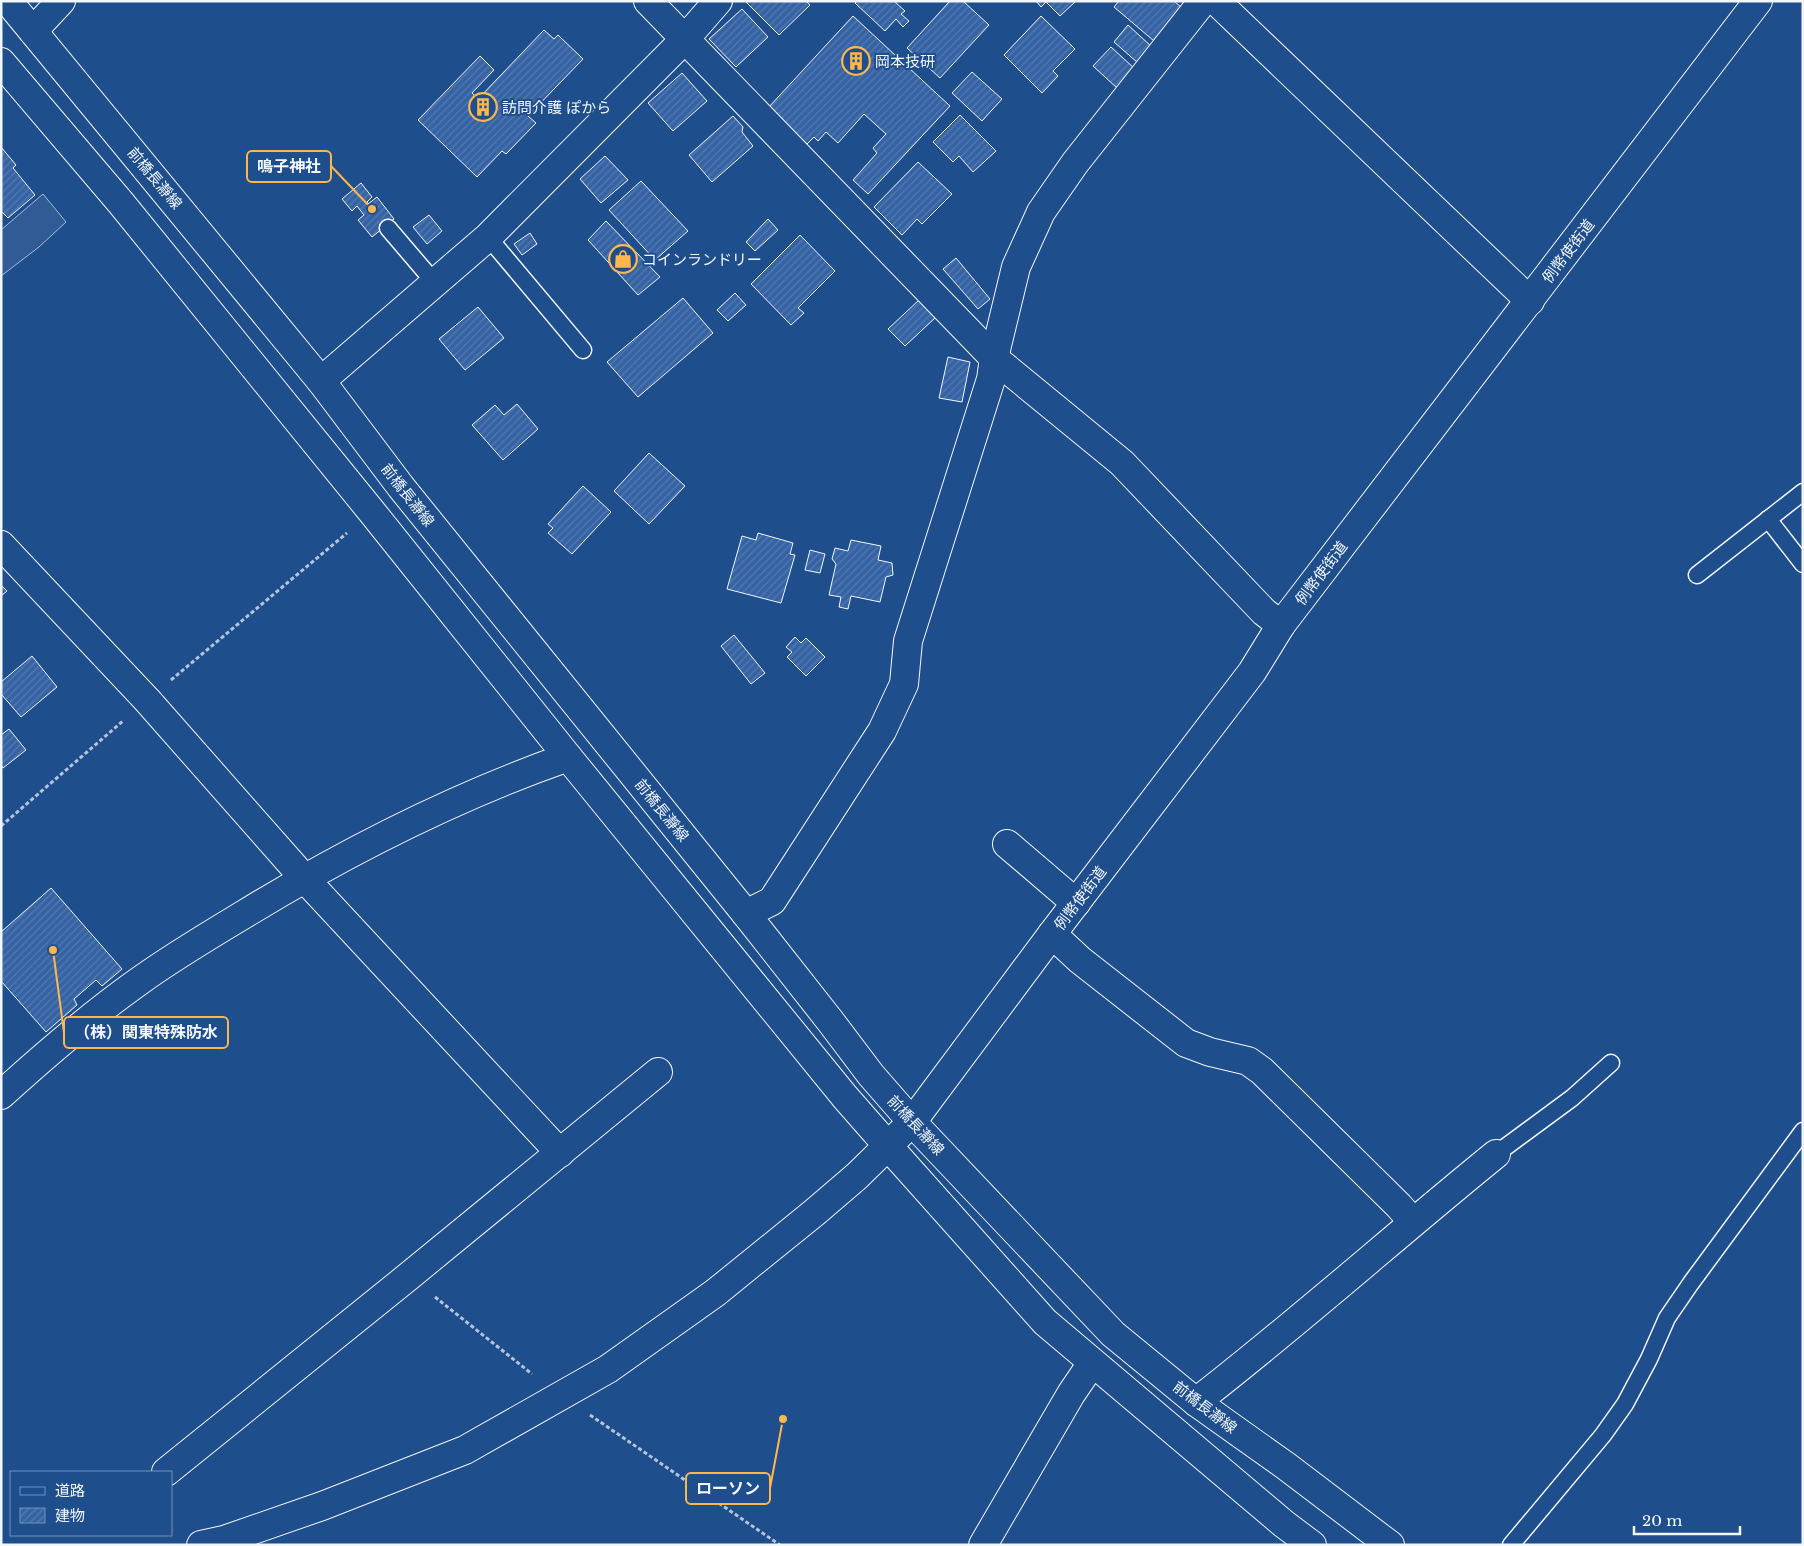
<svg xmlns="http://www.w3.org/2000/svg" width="1804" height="1546" viewBox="0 0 1804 1546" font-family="'Libre Baskerville','Noto Sans JP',serif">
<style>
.parking{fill:#305b95;stroke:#a8bbd7}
.building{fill:url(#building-hatch);stroke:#f2f6ff}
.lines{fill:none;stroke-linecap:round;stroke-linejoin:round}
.lane-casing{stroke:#f2f6ff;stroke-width:19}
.street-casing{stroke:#f2f6ff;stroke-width:30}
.secondary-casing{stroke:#f2f6ff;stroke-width:30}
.primary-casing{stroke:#f2f6ff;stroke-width:30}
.path{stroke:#b3c4dc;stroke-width:3;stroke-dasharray:4 2.5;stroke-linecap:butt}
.lane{stroke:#1f4e8c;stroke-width:16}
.street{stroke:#1f4e8c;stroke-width:28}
.secondary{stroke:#1f4e8c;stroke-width:28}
.primary{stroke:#1f4e8c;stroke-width:28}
.labels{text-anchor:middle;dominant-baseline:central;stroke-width:4;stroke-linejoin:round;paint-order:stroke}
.poi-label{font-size:15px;fill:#f2f6ff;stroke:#1f4e8c;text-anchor:start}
.street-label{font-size:15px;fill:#f2f6ff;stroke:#1f4e8c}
.leader{fill:none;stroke:#ffb74d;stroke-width:2}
.callout-dot{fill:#ffb74d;stroke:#1f4e8c;stroke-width:2}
.callout{fill:#1f4e8c;stroke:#ffb74d;stroke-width:2}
.callout-label{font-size:16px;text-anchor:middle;font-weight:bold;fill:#f2f6ff}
</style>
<defs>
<pattern id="building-hatch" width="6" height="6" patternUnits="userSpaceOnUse" patternTransform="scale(1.25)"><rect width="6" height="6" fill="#3563a3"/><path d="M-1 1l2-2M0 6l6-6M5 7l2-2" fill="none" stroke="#537ab1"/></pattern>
</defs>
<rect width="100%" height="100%" fill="#1f4e8c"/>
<!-- parking -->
<polygon class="parking" points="43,194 66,222 39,247 1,276 1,230"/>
<!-- building -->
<g class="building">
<polygon points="745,1 806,1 810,5 779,35"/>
<polygon points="857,1 894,1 905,11 901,14 909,21 903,27 896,19 885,31 855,3"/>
<polygon points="950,1 963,1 989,25 940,78 907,48"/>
<polygon points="1036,1 1076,1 1060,16 1046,2 1041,7"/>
<polygon points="1119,1 1174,1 1182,8 1154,41 1114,7"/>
<polygon points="742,9 768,37 736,67 709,39"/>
<polygon points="853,16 950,106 868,194 853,180 877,153 873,148 886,134 864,114 838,143 826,132 818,141 814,137 807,144 768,108"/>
<polygon points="1041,16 1075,49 1053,71 1058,76 1042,93 1004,55"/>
<polygon points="1128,25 1152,47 1138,63 1114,42"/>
<polygon points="544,30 554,39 558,35 583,59 528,116 536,123 506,154 502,151 477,177 418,120 480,56 494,70 472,93 478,99"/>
<polygon points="1111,47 1135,69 1117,88 1093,66"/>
<polygon points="972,72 1002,99 982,121 952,93"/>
<polygon points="682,73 707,101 673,131 648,103"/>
<polygon points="960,115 996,151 973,172 959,156 953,162 933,142"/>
<polygon points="733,116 743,127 742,132 753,146 712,182 689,155"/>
<polygon points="1,147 16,165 13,168 35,195 8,218 1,211"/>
<polygon points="605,156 628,180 601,203 580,179"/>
<polygon points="918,162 952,194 922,224 917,219 902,235 874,207"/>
<polygon points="641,181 688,231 655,260 609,210"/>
<polygon points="361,183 372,197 367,202 368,204 377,197 394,219 372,237 358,220 364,215 357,206 352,211 342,199"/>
<polygon points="429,215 442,231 427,244 413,227"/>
<polygon points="768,219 778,230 755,251 746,242"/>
<polygon points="606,221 660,277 638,295 588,240"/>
<polygon points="530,233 537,244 522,255 514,244"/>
<polygon points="800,235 835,271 798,308 804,313 791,325 751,284"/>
<polygon points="956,258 990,299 978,309 943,269"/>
<polygon points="735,293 746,305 728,321 717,310"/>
<polygon points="683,298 713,333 638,397 607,362"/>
<polygon points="919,300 936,317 905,346 888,329"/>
<polygon points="478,307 504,338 465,370 439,339"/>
<polygon points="948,357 970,362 962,402 939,398"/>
<polygon points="517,404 538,429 503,460 472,425 495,405 504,415"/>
<polygon points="649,453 685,486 649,524 614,491"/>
<polygon points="583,486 611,512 572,554 548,533 553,528 548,524"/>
<polygon points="758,533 793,543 790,554 795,555 781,603 727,589 742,536 756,540"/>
<polygon points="851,540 881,546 878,560 892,563 893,575 886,577 880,602 851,596 848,609 839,607 841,597 829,595 836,564 832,559 835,548 848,551"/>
<polygon points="810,550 825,554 820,573 805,570"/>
<polygon points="1,585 7,591 1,596"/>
<polygon points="734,635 765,673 751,684 721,646"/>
<polygon points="795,637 801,643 806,638 825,657 806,676 787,657 792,652 786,647"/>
<polygon points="32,656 57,687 21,717 1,694 1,682"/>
<polygon points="9,729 26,750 3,768 1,765 1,735"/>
<polygon points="51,888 122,969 102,986 96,980 74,999 77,1005 46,1032 1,981 1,932"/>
</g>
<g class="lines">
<defs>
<g id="lane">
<polyline points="388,228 435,283"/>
<polyline points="488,237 583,350"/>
<polyline points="1768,519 1803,564"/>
<polyline points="1697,575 1803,492"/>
<polyline points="1496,1154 1572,1098 1611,1063"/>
<polyline points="1511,1545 1603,1435 1625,1404 1649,1359 1667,1318 1691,1283 1803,1131"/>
</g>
<g id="street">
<polyline points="648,1 994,358 1122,463 1264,612 1281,625"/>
<polyline points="1216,1 1530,301"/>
<polyline points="33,31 61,1"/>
<polyline points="321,381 488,237 685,39 718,1"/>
<polyline points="1,545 147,700 304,878 560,1153"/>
<polyline points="1007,844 1076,903"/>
<polyline points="746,914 772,901 882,731 904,684 908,641 991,379 994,358 1016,267 1041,212 1075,163 1203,1"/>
<polyline points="1052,934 1080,960 1186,1043 1210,1052 1248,1061 1262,1071 1399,1206 1412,1221"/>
<path d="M 1196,1402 C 1298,1323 1395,1236 1496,1154"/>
<polyline points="983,1545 1071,1394 1092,1363"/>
</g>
<g id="secondary">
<path d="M 1,1095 C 45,1055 90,1016 138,982 C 171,958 208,936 243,915 C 346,852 454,797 568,757"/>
<polyline points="166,1472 409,1276 658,1072"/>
<polyline points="201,1545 224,1540 322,1506 465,1450 608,1369 715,1293 815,1212 857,1176 912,1122 1052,934 1252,672 1281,625 1758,1"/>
</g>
<g id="primary">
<polyline points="8,1 321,381 401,487 746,914 831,1022 871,1075 912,1122 1113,1334 1196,1402 1286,1466 1390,1545"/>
<polyline points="1,62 121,203 372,512 568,757 845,1097 888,1146 1045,1322 1284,1524 1312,1545"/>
</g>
</defs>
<!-- lane casing -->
<use href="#lane" class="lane-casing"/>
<!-- street casing -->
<use href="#street" class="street-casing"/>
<!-- secondary casing -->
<use href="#secondary" class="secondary-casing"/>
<!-- primary casing -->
<use href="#primary" class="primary-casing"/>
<!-- path -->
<g class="path">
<polyline points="171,680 347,533"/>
<polyline points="1,826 123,721"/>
<polyline points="435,1297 532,1374"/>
<polyline points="590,1415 780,1545"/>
</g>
<!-- lane -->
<use href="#lane" class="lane"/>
<!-- street -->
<use href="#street" class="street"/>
<!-- secondary -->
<use href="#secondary" class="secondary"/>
<!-- primary -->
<use href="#primary" class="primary"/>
</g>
<!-- icons -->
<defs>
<symbol id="building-ring" viewBox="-11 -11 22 22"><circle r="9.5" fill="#1f4e8c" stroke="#ffb74d" stroke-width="1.5"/><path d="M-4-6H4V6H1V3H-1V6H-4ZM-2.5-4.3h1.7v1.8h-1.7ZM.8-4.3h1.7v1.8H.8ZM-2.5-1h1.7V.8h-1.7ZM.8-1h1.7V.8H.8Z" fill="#ffb74d"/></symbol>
<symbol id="shop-ring" viewBox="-11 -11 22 22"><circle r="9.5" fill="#1f4e8c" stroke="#ffb74d" stroke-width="1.5"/><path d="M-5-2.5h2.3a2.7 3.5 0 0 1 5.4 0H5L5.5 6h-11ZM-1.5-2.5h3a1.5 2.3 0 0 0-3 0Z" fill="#ffb74d"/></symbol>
</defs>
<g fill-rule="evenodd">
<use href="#building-ring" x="840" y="45" width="32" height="32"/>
<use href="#building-ring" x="467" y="91" width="32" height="32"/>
<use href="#shop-ring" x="607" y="243" width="32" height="32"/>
</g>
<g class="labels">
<!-- poi labels -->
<g class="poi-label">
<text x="875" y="61">岡本技研</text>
<text x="502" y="107">訪問介護 ぽから</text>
<text x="642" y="259">コインランドリー</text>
</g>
<!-- street labels -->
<g class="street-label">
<text transform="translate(155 178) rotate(50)">前橋長瀞線</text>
<text transform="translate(1568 251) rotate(-53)">例幣使街道</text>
<text transform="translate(408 495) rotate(52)">前橋長瀞線</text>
<text transform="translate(1321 573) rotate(-53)">例幣使街道</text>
<text transform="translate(662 810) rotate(51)">前橋長瀞線</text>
<text transform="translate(1080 898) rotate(-53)">例幣使街道</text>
<text transform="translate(916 1125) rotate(47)">前橋長瀞線</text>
<text transform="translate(1205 1407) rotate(37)">前橋長瀞線</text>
</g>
</g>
<!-- callouts -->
<path class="leader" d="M372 209L331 166M53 950L64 1033M783 1419L770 1488"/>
<g class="callout-dot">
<circle cx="372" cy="209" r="5"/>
<circle cx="53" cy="950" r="5"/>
<circle cx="783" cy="1419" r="5"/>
</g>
<g class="callout">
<rect x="247" y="151" width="84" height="31" rx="5"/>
<rect x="64" y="1017" width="164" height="31" rx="5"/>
<rect x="686" y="1473" width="84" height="31" rx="5"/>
</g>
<g class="callout-label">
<text x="289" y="172">鳴子神社</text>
<text x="146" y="1038">（株）関東特殊防水</text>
<text x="728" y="1494">ローソン</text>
</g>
<!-- border -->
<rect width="1804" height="1546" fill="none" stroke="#f2f6ff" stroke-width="5"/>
<!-- legend -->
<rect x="10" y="1471" width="162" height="65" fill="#1f4e8c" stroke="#7391ba"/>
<rect x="20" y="1487" width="25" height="8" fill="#1f4e8c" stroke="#7391ba"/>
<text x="55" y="1496" font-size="15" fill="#f2f6ff">道路</text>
<rect x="20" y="1508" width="25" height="15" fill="url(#building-hatch)" stroke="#7391ba"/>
<text x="55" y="1521" font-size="15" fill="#f2f6ff">建物</text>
<!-- scale -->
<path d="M1634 1526v8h106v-8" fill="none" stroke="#f2f6ff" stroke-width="2.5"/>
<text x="1642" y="1526" font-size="15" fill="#f2f6ff" stroke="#1f4e8c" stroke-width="4" paint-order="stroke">20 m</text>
</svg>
